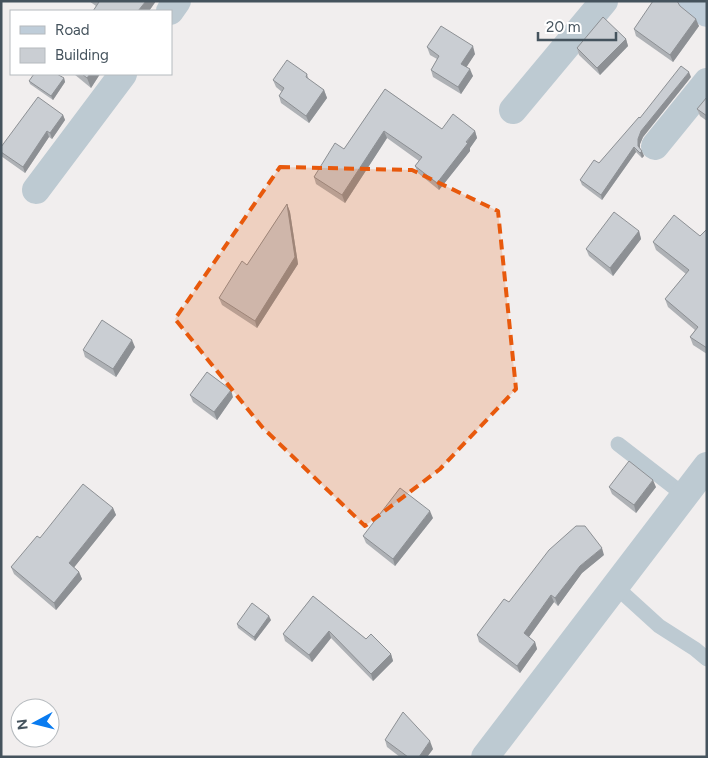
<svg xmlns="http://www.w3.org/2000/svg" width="708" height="758" viewBox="0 0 708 758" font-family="Figtree,sans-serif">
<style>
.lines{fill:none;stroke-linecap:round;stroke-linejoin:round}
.lane{stroke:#bdcad2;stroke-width:15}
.street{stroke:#bdcad2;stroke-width:28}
.secondary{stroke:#bfcdd9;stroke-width:28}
.wall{fill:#aeb1b5}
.shaded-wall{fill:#8d9094}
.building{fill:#caced3;stroke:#8d9094}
.marked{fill:#e8590c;fill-opacity:0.2;stroke:#e8590c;stroke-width:4;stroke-dasharray:10 6;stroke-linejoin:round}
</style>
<rect width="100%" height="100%" fill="#f1eeee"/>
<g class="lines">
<!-- lane -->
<g class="lane">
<polyline points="618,444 684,495"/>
<polyline points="615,586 659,626 695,649 707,659"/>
</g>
<!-- street -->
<g class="street">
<polyline points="170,11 177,1"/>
<polyline points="513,110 604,1"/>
<polyline points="655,146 707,82"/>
<polyline points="36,190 123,74"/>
<polyline points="485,757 707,466"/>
</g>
<!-- secondary -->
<polyline class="secondary" points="692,1 707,13"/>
</g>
<!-- wall -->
<g class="wall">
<polygon points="89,1 156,1 149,11 93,11 96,6"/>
<polygon points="680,6 699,26 673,62 636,36 634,29"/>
<polygon points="626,39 628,46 600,75 579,55 577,48"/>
<polygon points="427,47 475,54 466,67 473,76 461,94 433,77 431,70 437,59 430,55"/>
<polygon points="74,74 100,74 91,88"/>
<polygon points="307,74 309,80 324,90 327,98 309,123 281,103 279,96 282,92 276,87 273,80"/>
<polygon points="691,77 643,137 640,144 640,148 644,156 642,158 636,152 602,200 582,185 580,180 599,163 640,118"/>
<polygon points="64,78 65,82 53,100 30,84 29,81"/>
<polygon points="385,89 442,129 475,131 477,138 470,148 470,151 439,190 418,173 415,166 419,161 387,138 345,203 316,184 314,177 344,149"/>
<polygon points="707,97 707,121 700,116 697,109"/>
<polygon points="63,115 65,120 52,139 49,137 25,173 1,156 1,147"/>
<polygon points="287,204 290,212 298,264 257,328 222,305 219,298 247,265"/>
<polygon points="707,229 707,354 693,345 690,337 695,330 668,307 665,299 686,274 656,250 653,242 700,236"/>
<polygon points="639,231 641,239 613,276 589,256 586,249"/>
<polygon points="135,347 116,377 85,357 83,350"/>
<polygon points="190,395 233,397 217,420 193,402"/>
<polygon points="609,487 656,487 636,513 612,494"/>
<polygon points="113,508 116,515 74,567 79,572 82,579 56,610 14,574 11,567 40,538"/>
<polygon points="433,518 395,566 366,543 363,536"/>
<polygon points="604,555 582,573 558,606 554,602 529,637 535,642 537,649 520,673 479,642 477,635 509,602"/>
<polygon points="313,596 366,639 391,654 393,661 373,681 331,638 312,662 285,641 283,634"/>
<polygon points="271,620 255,641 238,628 237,624"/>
<polygon points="385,740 433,749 427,757 400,757 387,747"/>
</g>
<!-- shaded-wall -->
<g class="shaded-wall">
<polygon points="146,1 156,1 149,11 138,11"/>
<polygon points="696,19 699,26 673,62 670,55"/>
<polygon points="626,39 628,46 600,75 597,68"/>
<polygon points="473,46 475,54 464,71 461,64"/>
<polygon points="470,69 473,76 461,94 458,87"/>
<polygon points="689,72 691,77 643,137 640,144 640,151 638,146 638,139 641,131"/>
<polygon points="90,74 100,74 91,88 87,78"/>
<polygon points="64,78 65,82 53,100 51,96"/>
<polygon points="324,90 327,98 309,123 306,116"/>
<polygon points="63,115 65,120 52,139 50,133"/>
<polygon points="47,131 49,137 25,173 23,167"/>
<polygon points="384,131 387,138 345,203 342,195"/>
<polygon points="475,131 477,138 470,148 470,151 439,190 437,183"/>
<polygon points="634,147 636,152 602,200 601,195"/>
<polygon points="642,151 644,156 642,158 640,153"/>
<polygon points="287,204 290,212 298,264 257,328 255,321"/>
<polygon points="639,231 641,239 613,276 610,268"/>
<polygon points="132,340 135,347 116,377 113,369"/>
<polygon points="231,390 233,397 217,420 214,412"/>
<polygon points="653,480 656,487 636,513 634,505"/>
<polygon points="113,508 116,515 72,570 69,563"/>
<polygon points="430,511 433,518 395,566 393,559"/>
<polygon points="602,548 604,555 582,573 558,606 555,598 580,566"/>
<polygon points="79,572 82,579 56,610 54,603"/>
<polygon points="551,595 554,602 526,641 524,633"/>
<polygon points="269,616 271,620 255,641 254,637"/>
<polygon points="329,631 331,638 312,662 309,655"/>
<polygon points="535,642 537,649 520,673 517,666"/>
<polygon points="391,654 393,661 373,681 371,674"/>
<polygon points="430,741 433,749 427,757 419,757"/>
</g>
<!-- building -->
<g class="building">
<polygon points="98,1 146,1 138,11 93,11 99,2"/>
<polygon points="653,1 677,1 680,6 696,19 670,55 634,29"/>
<polygon points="603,17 626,39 597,68 577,48"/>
<polygon points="441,26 473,46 461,64 470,69 458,87 431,70 439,56 427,47"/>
<polygon points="287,60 307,74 306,77 324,90 306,116 279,96 284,88 273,80"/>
<polygon points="681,66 689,72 641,131 638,139 638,146 642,151 640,153 634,147 601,195 580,180 594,160 599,163 639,117 640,118"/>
<polygon points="34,74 57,74 64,78 51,96 29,81"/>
<polygon points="82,74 90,74 87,78"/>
<polygon points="385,89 442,129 453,114 475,131 466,142 468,143 437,183 415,166 422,157 384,131 342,195 314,177 335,143 344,149"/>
<polygon points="38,97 63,115 50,133 47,131 23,167 1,152 1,147"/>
<polygon points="707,97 707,116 697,109"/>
<polygon points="287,204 295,257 255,321 219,298 242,261 247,265"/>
<polygon points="614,212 639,231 610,268 586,249"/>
<polygon points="674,215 700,236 707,229 707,348 690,337 698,327 665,299 689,270 653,242"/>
<polygon points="102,320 132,340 113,369 83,350"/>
<polygon points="207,372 231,390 214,412 190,395"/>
<polygon points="629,461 653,480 634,505 609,487"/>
<polygon points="83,484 113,508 69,563 79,572 54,603 11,567 37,536 40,538"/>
<polygon points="400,488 430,511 393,559 363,536"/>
<polygon points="576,526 585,526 602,548 580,566 555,598 551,595 524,633 535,642 517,666 477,635 504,599 509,602 549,550"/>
<polygon points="313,596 366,639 371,634 391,654 371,674 329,631 309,655 283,634"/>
<polygon points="252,603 269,616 254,637 237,624"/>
<polygon points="403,712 430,741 419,757 408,757 385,740"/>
</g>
<!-- marked area -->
<path class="marked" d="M 280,167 L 412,170 L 498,211 L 516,389 L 440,469 L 365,526 L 263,428 L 175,319 Z"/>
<!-- border -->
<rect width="708" height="758" fill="none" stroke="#45535d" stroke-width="5"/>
<!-- legend -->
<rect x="10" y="10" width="162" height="65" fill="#ffffff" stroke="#b5babe"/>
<rect x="20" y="26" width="25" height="8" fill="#bfcdd9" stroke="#b5babe"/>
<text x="55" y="35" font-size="15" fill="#45535d">Road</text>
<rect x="20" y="48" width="25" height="15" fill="#caced3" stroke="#b5babe"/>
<text x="55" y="60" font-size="15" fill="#45535d">Building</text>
<!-- north arrow -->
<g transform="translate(35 723) rotate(263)"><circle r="24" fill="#ffffff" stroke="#b5babe"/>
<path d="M0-4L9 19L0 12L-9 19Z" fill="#097bf0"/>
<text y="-8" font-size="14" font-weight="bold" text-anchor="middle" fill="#45535d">N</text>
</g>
<!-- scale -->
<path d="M538 32v8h78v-8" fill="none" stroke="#45535d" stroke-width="2.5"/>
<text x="546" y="32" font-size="15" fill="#45535d" stroke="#ffffff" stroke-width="4" paint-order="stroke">20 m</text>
</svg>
